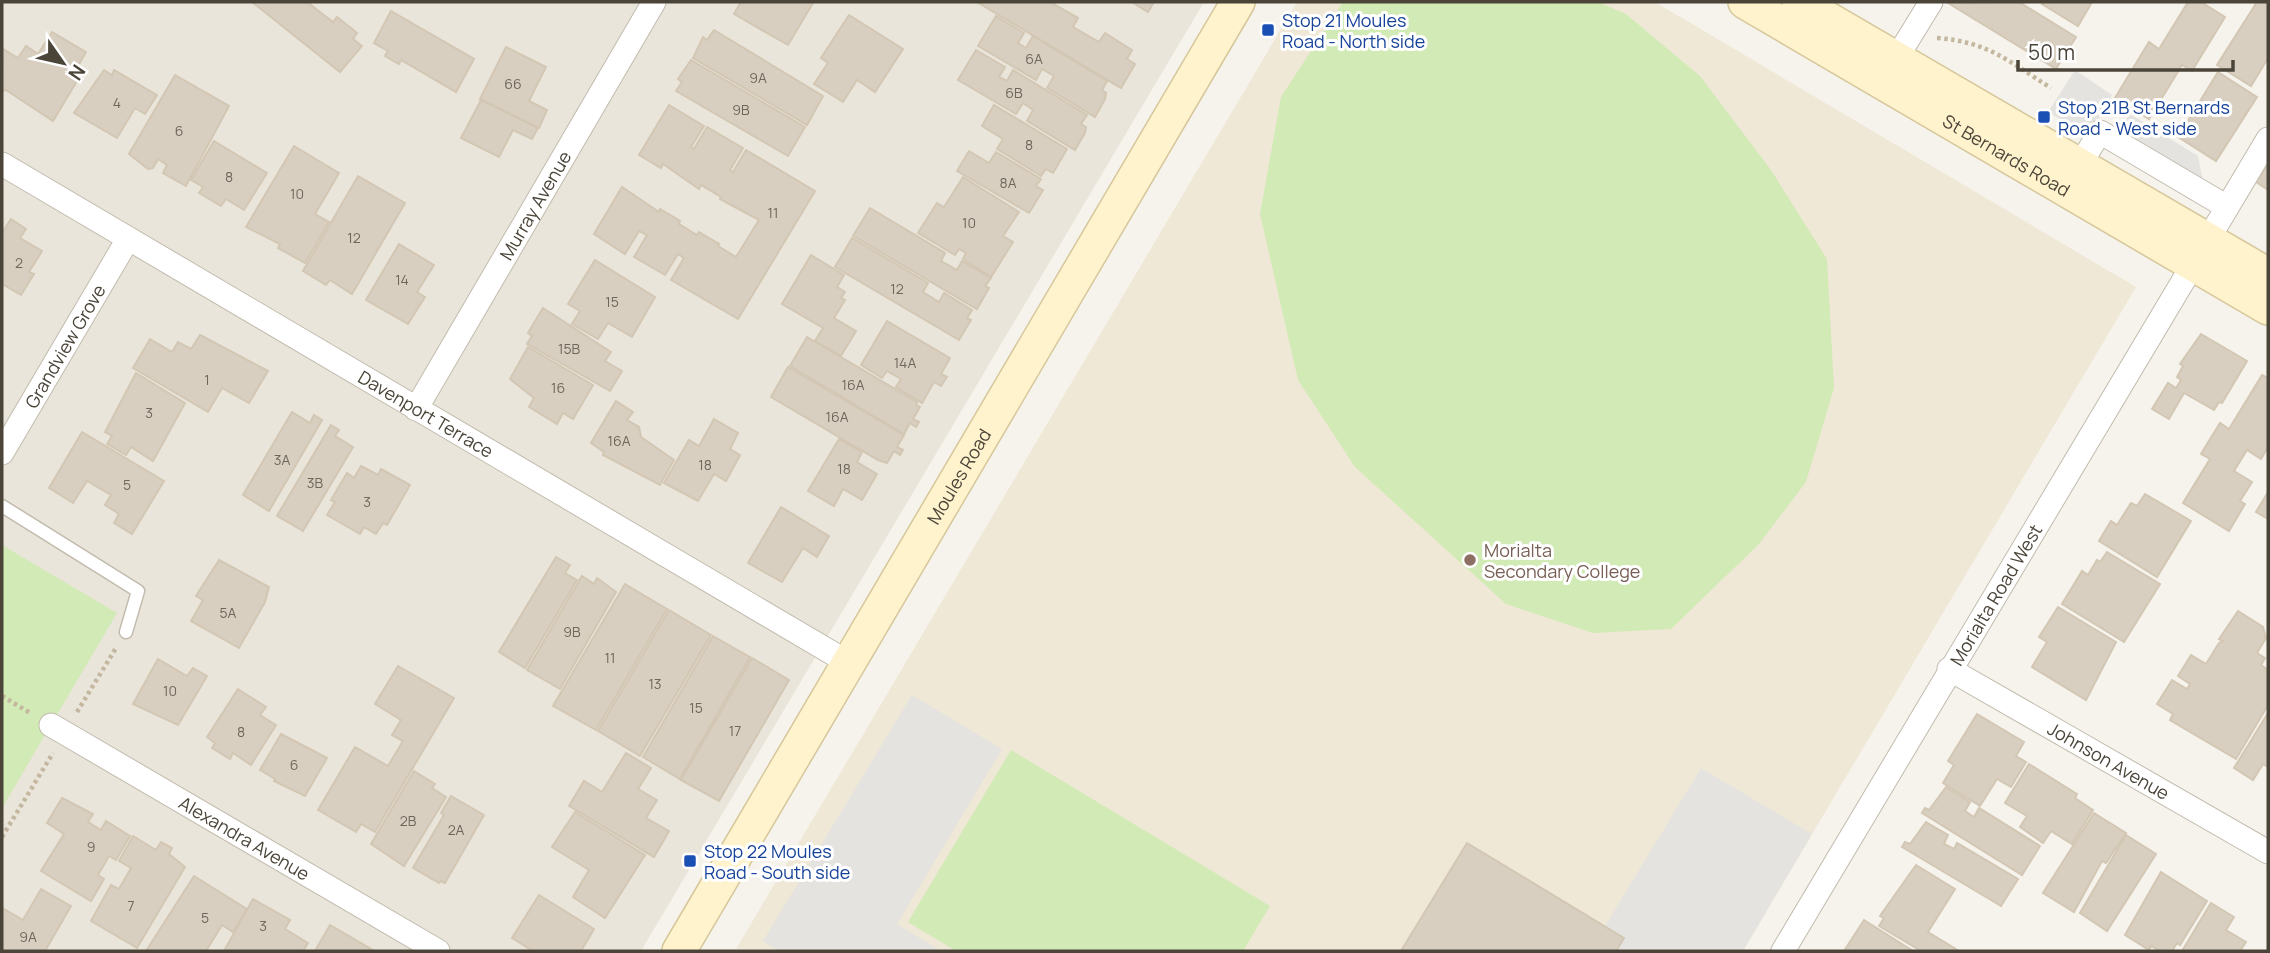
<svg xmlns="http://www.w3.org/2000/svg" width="2270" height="953" viewBox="0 0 2270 953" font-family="Manrope,sans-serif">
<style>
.residential{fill:#eae5da}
.education{fill:#efe8d6}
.green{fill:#d2eab5}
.parking{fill:#e5e3e0}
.building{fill:#d8cfc1;stroke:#d3c7b4;stroke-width:2}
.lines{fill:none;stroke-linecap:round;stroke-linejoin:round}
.service-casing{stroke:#c2bbae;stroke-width:15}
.minor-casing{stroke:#c2bbae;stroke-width:25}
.secondary-casing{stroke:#d6c79b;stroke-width:36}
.path{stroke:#c4b79f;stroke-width:4.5;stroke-dasharray:3.5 3.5;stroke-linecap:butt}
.service{stroke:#fff;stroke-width:12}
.minor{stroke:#fff;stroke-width:23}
.secondary{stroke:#fff3cd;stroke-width:33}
.transit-dot{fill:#1a4fb4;stroke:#fff;stroke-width:2.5}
.education-dot{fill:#8d6e63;stroke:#fff;stroke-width:2.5}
.labels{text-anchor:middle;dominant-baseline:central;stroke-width:6;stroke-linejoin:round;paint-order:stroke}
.number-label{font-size:14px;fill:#6e675b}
.transit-label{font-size:18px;fill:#164399;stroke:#fff;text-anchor:start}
.street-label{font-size:18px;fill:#4b4439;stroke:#fff}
.education-label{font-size:18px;fill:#785e54;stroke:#fff;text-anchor:start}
</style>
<rect width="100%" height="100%" fill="#f6f3ec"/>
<!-- residential -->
<polygon class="residential" points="2,2 1204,2 641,951 2,951"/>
<!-- education -->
<polygon class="education" points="1297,2 1655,2 2136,287 1743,951 736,949"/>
<!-- green -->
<g class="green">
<polygon points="1343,2 1598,2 1626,14 1700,76 1771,170 1827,259 1834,388 1806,482 1759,544 1671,629 1593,633 1506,604 1355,467 1298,380 1260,214 1281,97"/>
<polygon points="2,545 117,613 2,808"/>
<polygon points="1011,750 1270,906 1243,951 956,951 908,922"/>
</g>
<!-- parking -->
<g class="parking">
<polygon points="2075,70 2112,95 2098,121 2118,132 2130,114 2198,156 2208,206 2048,112"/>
<polygon points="912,695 1002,749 897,924 941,951 779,951 763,941"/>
<polygon points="1701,768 1812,834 1743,951 1616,951 1624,938 1605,926"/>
</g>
<!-- building -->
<g class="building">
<polygon points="252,2 307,2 333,22 337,17 357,33 353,39 362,46 340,72"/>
<polygon points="741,2 811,2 813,3 788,45 734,14"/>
<polygon points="977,2 1050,2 1078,18 1073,27 1099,42 1105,33 1132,50 1127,59 1135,64 1121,88"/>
<polygon points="1132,2 1154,2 1148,12"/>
<polygon points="2019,2 2076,37 2056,69 1948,3"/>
<polygon points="2044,2 2092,2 2078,26 2042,4"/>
<polygon points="2188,2 2201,2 2225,17 2192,71 2182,65 2149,119 2115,98 2149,42 2159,49"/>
<polygon points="2257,2 2268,2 2268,58 2251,86 2217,65"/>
<polygon points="391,11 474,59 456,92 401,60 399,64 385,56 388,51 374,43"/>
<polygon points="849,15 903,49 875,92 857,80 843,102 814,84 828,63 821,58"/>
<polygon points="996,16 1024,33 1018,43 1026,48 1033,36 1107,81 1102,90 1106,93 1105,99 1095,117 1047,88 1054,76 1042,69 1036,80 978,46"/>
<polygon points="714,30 823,96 807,125 693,58 703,37 707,40"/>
<polygon points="52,32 86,52 74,73 80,76 53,121 6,90 2,91 3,49 18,58 26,46 38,54"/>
<polygon points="506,47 546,67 529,101 547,110 539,128 480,99"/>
<polygon points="976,50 1005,67 999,77 1007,81 1013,70 1087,115 1081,124 1086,127 1085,133 1075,150 1027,121 1033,110 1023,103 1016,114 958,80"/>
<polygon points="691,60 805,127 788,156 676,91 682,82 678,79"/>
<polygon points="104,70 112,75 114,70 157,95 145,114 135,108 117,138 74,113"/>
<polygon points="2218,72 2257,97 2216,161 2178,137"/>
<polygon points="175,75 229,106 186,186 163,173 167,165 158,159 153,168 148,169 129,154"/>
<polygon points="481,100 538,128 532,139 513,130 499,157 461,138"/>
<polygon points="669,105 704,126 691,147 694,149 707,127 743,148 730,170 733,172 746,150 815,191 738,319 671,280 684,258 678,254 665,275 634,257 647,235 639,231 625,254 594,234 622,187 659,212 660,209 680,221 679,224 697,235 699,232 719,244 718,246 736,257 759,220 720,199 721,197 701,185 699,189 663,164 661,168 639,155"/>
<polygon points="994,105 1067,149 1053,173 1046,169 1041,176 997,149 1003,139 982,126"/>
<polygon points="214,141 267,173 244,210 226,199 221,206 199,193 203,187 191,180"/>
<polygon points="294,146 339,173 315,214 329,222 305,263 278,248 280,244 246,227"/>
<polygon points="969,151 989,163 996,152 1041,179 1036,186 1043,190 1029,213 957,171"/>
<polygon points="2268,163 2268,190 2256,182"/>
<polygon points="358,176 405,203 352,294 330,280 326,285 303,271"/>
<polygon points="963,177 1019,212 1003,236 1013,242 991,277 963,259 966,253 959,249 955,255 918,233 937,203 944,207"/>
<polygon points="870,208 945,253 941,261 957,270 962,261 991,278 985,286 989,288 977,309 853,236"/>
<polygon points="11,219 26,229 20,238 42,251 29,272 34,274 21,295 2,284 2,233"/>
<polygon points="852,238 928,283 923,292 939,302 944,293 972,310 967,318 971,320 959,340 835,267"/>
<polygon points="399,244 434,265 417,292 425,297 408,324 366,300"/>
<polygon points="811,255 844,275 837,287 845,292 841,298 845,300 834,318 856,331 841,356 815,341 823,328 782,304"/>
<polygon points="595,260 655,297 632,337 608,323 598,339 572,324 580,311 568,304"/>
<polygon points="543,308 611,352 605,361 622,371 610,391 527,344 532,336 528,333"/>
<polygon points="887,321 950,358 941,374 947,377 941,386 934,382 922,403 896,387 901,379 887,371 882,378 861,365"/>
<polygon points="2201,334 2247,361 2222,403 2219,402 2214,410 2184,393 2169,419 2152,409 2168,383 2176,388 2181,380 2177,377 2183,366 2180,364"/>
<polygon points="200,335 268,371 249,403 222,388 208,412 133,368 150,339 172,352 178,342 191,349"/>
<polygon points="807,337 917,402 916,405 920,407 913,419 919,422 916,427 910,423 904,434 790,366"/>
<polygon points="528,347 593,385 573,419 563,413 557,424 529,407 534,398 510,379"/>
<polygon points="788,367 904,435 897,447 903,450 900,455 894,451 887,463 878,460 771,397"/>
<polygon points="136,373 185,403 153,461 131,447 126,455 107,444 112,436 105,432"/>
<polygon points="2262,375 2268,378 2268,447 2261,459 2247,450 2234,471 2252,482 2240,501 2245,504 2229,531 2183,503 2210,459 2201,454 2220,423 2229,429"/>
<polygon points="616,401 633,412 627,420 639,427 641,437 674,460 660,485 603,455 604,452 591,443"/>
<polygon points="292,412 310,423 314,415 322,420 269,511 243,495"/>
<polygon points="714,419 738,433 730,449 740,455 726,481 714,474 698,501 664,483 689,440 699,446"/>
<polygon points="331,425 339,430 335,436 353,447 303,531 277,516"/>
<polygon points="82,432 164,481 132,534 114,523 119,514 105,505 111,495 87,481 73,503 49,488"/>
<polygon points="839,439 862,452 857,462 877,474 862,500 843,489 834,506 808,491"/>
<polygon points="361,466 378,475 381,469 410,485 387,525 383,523 376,534 364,527 360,534 327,515 335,502 331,500 347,473 354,478"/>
<polygon points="2268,492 2268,519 2256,512"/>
<polygon points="2145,494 2191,521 2157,577 2099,541 2111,521 2117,525 2131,503 2137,506"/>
<polygon points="781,507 829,536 817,557 803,548 782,582 748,563"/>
<polygon points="2107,552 2160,584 2124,642 2062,604 2082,571 2088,575 2097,560 2100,562"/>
<polygon points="556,557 570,565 565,573 577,580 525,668 499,652"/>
<polygon points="219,560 269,587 265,602 239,648 191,621 203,600 196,596"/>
<polygon points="582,576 594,584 597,578 616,592 560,689 527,670"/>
<polygon points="625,584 667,609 596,730 553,706"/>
<polygon points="2058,607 2116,642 2086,700 2032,667 2047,642 2039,637"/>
<polygon points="669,610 711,635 640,756 598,731"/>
<polygon points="2238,611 2263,627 2266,638 2257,653 2265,658 2261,665 2268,670 2268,705 2236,759 2170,720 2173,714 2157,704 2172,680 2187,689 2190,684 2178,676 2191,655 2206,664 2219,643 2223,641 2219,639"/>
<polygon points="713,636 750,657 680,779 643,757"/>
<polygon points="752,658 789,680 719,801 681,780"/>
<polygon points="158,659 187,676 193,668 207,676 178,725 133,704"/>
<polygon points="398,666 454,698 375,832 361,824 356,832 318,810 355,747 388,766 403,741 392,735 401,720 375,704"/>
<polygon points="238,689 266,707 260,715 276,725 251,765 233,753 230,759 212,748 215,743 207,737"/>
<polygon points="2268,713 2268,767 2263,764 2253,780 2234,768"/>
<polygon points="1977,714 2024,742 2016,756 2026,762 2011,787 1997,779 1980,806 1943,783 1954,765 1948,761"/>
<polygon points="281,734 327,758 305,796 274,781 275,779 260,770"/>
<polygon points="626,753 651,768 638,789 657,800 646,818 669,831 654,857 569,806 584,781 602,792"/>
<polygon points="2029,764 2077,794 2075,798 2093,810 2072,844 2051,831 2043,843 2020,827 2027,816 2005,803"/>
<polygon points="414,771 435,784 432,788 446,797 404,866 371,844"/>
<polygon points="1946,787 1970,802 1965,811 1974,817 1979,808 2040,846 2022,875 1922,813 1925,808 1929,810"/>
<polygon points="451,796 484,815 445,883 441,881 439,883 413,868 444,815 441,813"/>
<polygon points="62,798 93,814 88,822 101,830 106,821 130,836 116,860 109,856 98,875 104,879 91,901 41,871 64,834 47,823"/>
<polygon points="575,812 645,855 605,918 573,897 589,870 552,847"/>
<polygon points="2094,813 2126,833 2106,863 2102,861 2074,912 2043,893"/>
<polygon points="1926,822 1948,835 1944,844 1954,849 1957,843 2018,879 2001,906 1902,847 1905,842 1910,844"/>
<polygon points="2126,835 2156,854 2107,931 2080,913"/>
<polygon points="133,836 156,850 161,842 172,848 169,854 185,867 137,948 91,921 111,885 119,889 131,868 119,861"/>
<polygon points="1467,843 1624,938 1616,951 1401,951"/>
<polygon points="1916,865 1955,889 1928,932 1959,951 1921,951 1879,926 1884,918 1880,916"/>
<polygon points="2161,872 2207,901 2180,945 2177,943 2172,951 2160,951 2151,946 2149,950 2125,935"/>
<polygon points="194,876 247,909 233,932 222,925 206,951 146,951"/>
<polygon points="41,889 71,906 45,951 2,951 2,908 23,920"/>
<polygon points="539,895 594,929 581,951 533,951 512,938"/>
<polygon points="253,899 290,920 285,929 308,943 303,951 224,951"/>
<polygon points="2211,903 2234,917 2226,930 2246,942 2240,951 2182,951"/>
<polygon points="1864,920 1913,951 1844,951"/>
<polygon points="330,925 373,950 373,951 315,951"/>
</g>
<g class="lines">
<defs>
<polyline id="service" points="2,506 138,591 126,632"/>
<g id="minor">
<polyline points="1896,59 1931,2"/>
<path id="s1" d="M 2,164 L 849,663"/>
<polyline points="2079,166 2100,132 2227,207"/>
<path id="s2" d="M 416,409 L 654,2"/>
<path id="s3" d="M 2,453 L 128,239"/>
<path id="s4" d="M 1949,669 L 2268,852"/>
<path id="s5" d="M 51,725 L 438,951"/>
<path id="s6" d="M 1783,951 L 2268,139"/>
</g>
<g id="secondary">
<path id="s7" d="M 1745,2 L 2268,308"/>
<polyline points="1799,2 2268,275"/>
<path id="s8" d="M 679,951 L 1238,2"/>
</g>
</defs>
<!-- service casing -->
<use href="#service" class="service-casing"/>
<!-- minor casing -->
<use href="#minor" class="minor-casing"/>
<!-- secondary casing -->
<use href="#secondary" class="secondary-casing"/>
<!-- path -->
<g class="path">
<path d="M 1937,38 C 1989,42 2008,61 2051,88"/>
<polyline points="2,696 32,714"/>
<polyline points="77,712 116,648"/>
<polyline points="2,837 53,753"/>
</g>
<!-- service -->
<use href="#service" class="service"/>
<!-- minor -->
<use href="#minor" class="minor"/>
<!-- secondary -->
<use href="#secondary" class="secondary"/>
</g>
<!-- markers -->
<g class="transit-dot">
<rect x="1261" y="23" width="14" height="14" rx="3.5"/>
<rect x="2037" y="110" width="14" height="14" rx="3.5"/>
<rect x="683" y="854" width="14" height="14" rx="3.5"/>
</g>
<circle class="education-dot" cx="1470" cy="560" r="7"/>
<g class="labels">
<!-- number labels -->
<g class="number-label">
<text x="1034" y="58">6A</text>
<text x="758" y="77">9A</text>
<text x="513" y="83">66</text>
<text x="1014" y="92">6B</text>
<text x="117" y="102">4</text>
<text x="741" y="109">9B</text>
<text x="179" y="130">6</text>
<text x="1029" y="144">8</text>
<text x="229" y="176">8</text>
<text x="1008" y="182">8A</text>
<text x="297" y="193">10</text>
<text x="773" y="212">11</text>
<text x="969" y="222">10</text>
<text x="354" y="237">12</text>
<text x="19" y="262">2</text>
<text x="402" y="279">14</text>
<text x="897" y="288">12</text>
<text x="612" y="301">15</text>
<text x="569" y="348">15B</text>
<text x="905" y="362">14A</text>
<text x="207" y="379">1</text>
<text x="853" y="384">16A</text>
<text x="558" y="387">16</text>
<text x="149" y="412">3</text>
<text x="837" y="416">16A</text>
<text x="619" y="440">16A</text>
<text x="282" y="459">3A</text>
<text x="705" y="464">18</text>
<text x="844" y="468">18</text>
<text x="315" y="482">3B</text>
<text x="127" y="484">5</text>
<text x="367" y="501">3</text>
<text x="228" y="612">5A</text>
<text x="572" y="631">9B</text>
<text x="610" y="657">11</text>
<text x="655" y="683">13</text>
<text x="170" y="690">10</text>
<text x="696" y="707">15</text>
<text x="735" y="730">17</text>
<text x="241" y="731">8</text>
<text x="294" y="764">6</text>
<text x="408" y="820">2B</text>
<text x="456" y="829">2A</text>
<text x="91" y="846">9</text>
<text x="131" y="905">7</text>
<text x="205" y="917">5</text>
<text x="263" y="925">3</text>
<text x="28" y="936">9A</text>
</g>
<!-- transit labels -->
<g class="transit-label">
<text x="1282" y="20">Stop 21 Moules<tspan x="1282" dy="21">Road - North side</tspan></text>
<text x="2058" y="107">Stop 21B St Bernards<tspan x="2058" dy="21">Road - West side</tspan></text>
<text x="704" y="851">Stop 22 Moules<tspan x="704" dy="21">Road - South side</tspan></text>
</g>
<!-- street labels -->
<g class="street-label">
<text stroke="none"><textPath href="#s7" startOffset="303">St Bernards Road</textPath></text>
<text stroke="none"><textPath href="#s2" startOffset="236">Murray Avenue</textPath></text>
<text stroke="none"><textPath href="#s3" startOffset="124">Grandview Grove</textPath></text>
<text stroke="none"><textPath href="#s1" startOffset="492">Davenport Terrace</textPath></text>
<text stroke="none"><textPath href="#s8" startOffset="551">Moules Road</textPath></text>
<text stroke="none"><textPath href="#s6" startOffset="415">Morialta Road West</textPath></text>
<text stroke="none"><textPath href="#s4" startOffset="184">Johnson Avenue</textPath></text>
<text stroke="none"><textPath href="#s5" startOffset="224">Alexandra Avenue</textPath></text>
</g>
<!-- education labels -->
<g class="education-label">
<text x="1484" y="550">Morialta<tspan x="1484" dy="21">Secondary College</tspan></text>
</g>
</g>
<!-- border -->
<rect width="2270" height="953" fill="none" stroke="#4b4439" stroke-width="7"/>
<!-- north arrow -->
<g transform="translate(63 63) rotate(124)" stroke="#ffffff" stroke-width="5" paint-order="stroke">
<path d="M0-5L12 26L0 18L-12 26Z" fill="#4b4439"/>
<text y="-10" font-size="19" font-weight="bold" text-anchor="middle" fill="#4b4439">N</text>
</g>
<!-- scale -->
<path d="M2018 60v10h215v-10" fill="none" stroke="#4b4439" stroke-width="3.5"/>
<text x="2028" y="60" font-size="21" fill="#4b4439" stroke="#ffffff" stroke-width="5" paint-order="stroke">50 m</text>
</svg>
